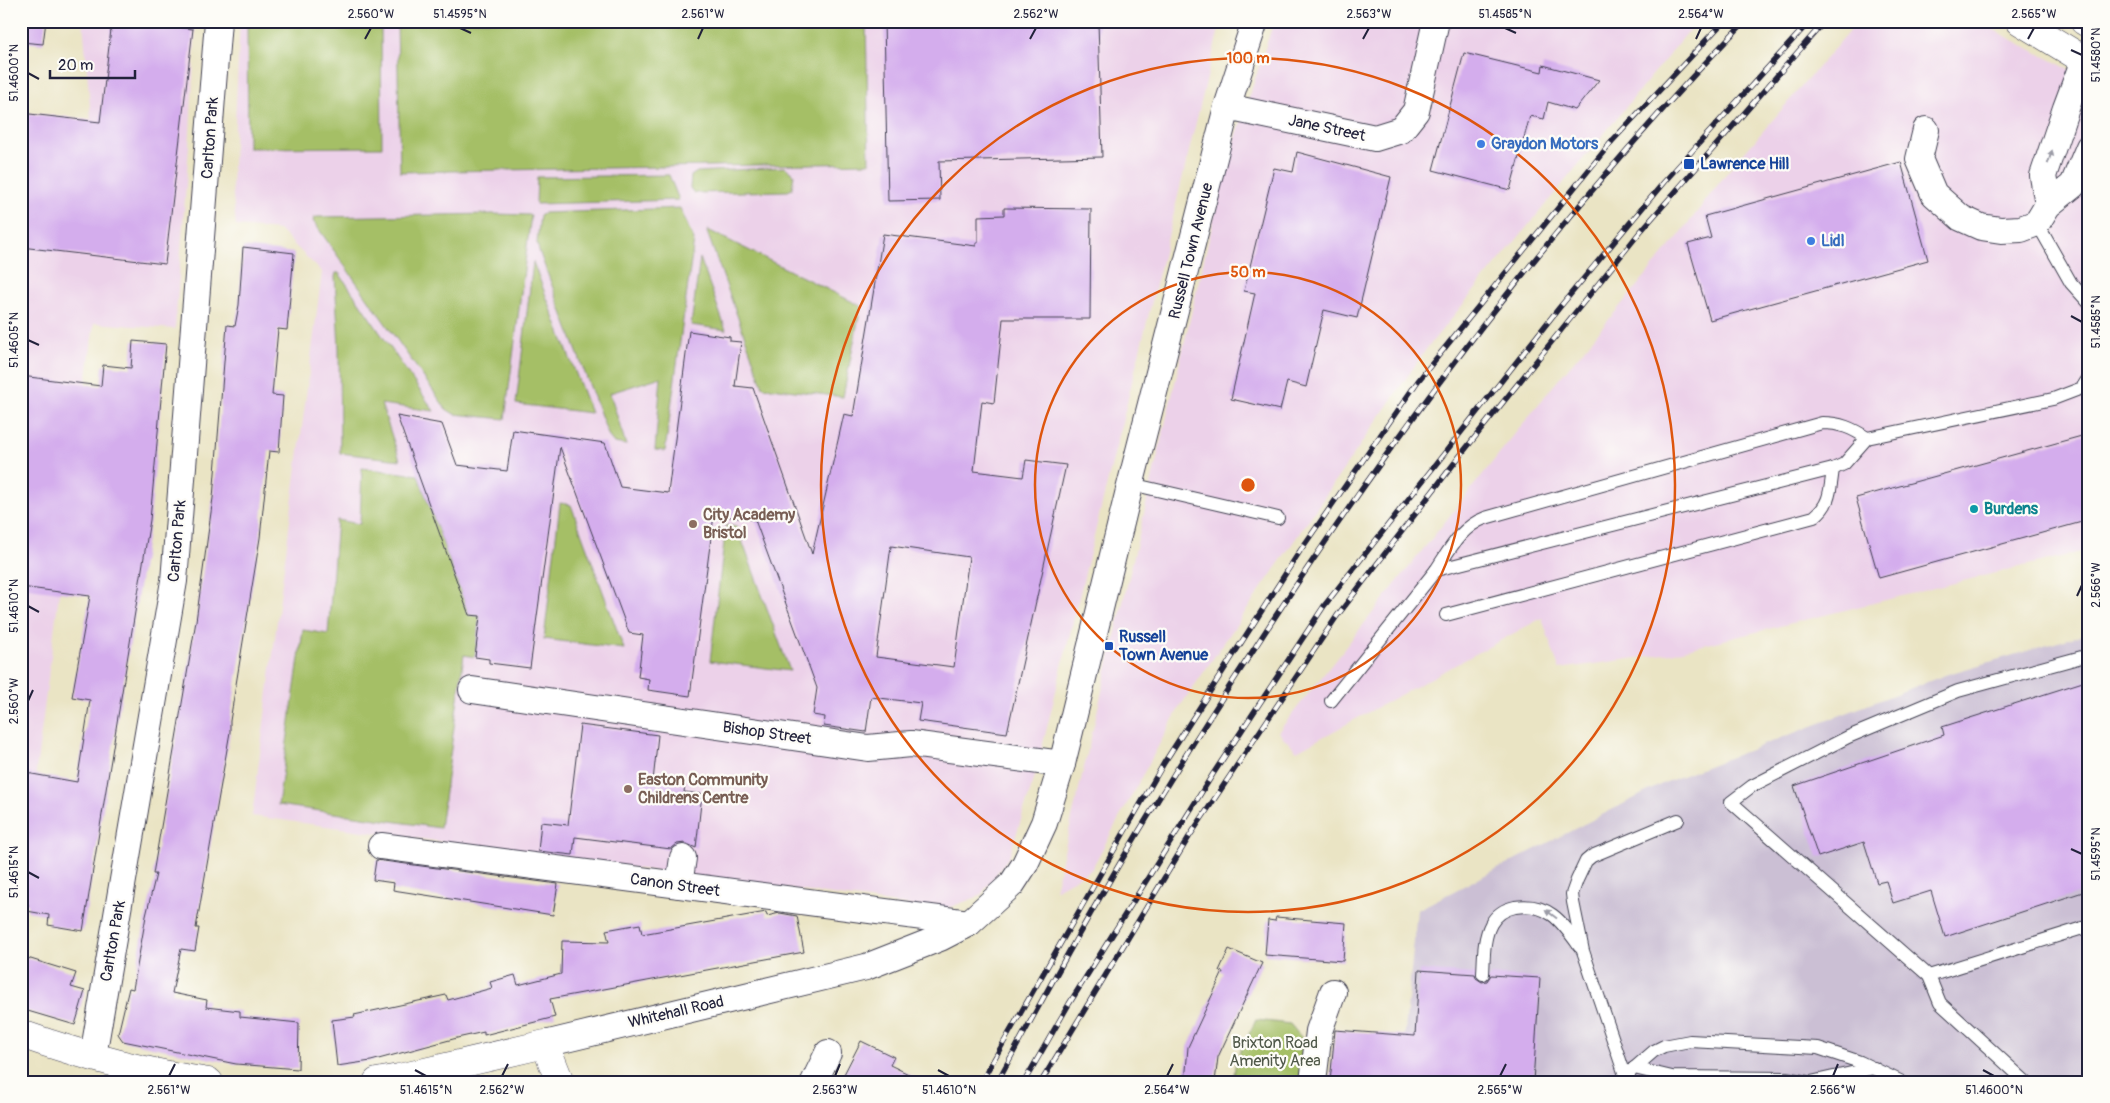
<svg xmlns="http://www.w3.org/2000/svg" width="2110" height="1103" viewBox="0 0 2110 1103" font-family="Pangolin,sans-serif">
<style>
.built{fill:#ecd1e9}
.industrial{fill:#cbbfd4}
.green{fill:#a5bf66;stroke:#647050}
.building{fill:#d4aded;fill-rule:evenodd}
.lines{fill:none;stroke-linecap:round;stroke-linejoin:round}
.lane-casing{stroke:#403f50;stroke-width:14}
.street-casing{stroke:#403f50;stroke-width:28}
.secondary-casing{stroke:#403f50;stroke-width:29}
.primary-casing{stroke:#403f50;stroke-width:29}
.lane{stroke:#fff;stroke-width:12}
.street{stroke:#fff;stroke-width:26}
.secondary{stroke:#fff;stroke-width:28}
.primary{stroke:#fff;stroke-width:28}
.rail-casing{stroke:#22223b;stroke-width:5.5}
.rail{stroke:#fdfcf7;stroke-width:4;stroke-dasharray:11;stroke-linecap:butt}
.oneway{fill:#9c9ca7}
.ticks{fill:none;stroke:#22223b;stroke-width:2}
.ring{fill:none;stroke:#de560e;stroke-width:2.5}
.shop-dot{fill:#3f7fe0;stroke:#fdfcf7;stroke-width:2}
.transit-dot{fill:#1a4fb4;stroke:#fdfcf7;stroke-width:2}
.culture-dot{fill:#0f9aa8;stroke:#fdfcf7;stroke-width:2}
.education-dot{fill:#8d6e63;stroke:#fdfcf7;stroke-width:2}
.labels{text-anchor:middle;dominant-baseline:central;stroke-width:4.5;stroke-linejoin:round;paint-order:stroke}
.street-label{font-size:16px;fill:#22223b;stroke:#fdfcf7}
.shop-label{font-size:16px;font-weight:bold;fill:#366cbe;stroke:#fdfcf7;text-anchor:start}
.transit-label{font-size:16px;font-weight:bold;fill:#164399;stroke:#fdfcf7;text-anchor:start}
.culture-label{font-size:16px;font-weight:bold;fill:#0d838f;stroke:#fdfcf7;text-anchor:start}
.education-label{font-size:16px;font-weight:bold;fill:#785e54;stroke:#fdfcf7;text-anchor:start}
.park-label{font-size:16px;fill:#50594a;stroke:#fdfcf7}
.centre{fill:#de560e;stroke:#fdfcf7;stroke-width:2.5}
.ring-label{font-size:15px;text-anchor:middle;font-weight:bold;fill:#de560e;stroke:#fdfcf7;stroke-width:4.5;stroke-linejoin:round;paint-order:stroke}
.neatline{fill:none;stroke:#22223b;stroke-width:2}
.ticks-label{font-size:12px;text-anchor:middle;fill:#22223b}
</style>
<rect width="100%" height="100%" fill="#fdfcf7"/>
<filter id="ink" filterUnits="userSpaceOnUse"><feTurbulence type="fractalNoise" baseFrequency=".02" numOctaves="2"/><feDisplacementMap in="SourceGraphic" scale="10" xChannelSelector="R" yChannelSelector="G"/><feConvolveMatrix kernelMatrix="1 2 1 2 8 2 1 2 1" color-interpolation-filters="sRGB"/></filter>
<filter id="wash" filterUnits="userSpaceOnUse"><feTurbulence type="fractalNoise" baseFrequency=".0096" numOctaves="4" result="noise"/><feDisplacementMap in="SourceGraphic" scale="20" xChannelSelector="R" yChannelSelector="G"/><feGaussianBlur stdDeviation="1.12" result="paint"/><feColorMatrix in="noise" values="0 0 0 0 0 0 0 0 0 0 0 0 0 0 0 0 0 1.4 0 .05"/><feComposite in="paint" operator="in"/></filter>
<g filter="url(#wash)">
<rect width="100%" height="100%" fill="#eae4c4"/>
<!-- built -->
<g class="built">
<polygon points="83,21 196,21 190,132 175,329 94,323 27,841 21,841 21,112 91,119"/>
<polygon points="240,21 1221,21 1035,776 1009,857 980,896 942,910 252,816 322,272 279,230 236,226 232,186"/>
<polygon points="1274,21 1697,21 1427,348 1179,708 1091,870 1055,890 1225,171"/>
<polygon points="1858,21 1977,21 2089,80 2089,550 1671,653 1559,669 1542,618 1297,751 1278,732 1549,391 1678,237 1726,174"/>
</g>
<!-- industrial -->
<polygon class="industrial" points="2089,633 2089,1082 1400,1082 1417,910 1664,783 1948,674"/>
<!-- green -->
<g class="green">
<polygon points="247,21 381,21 382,147 248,148"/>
<polygon points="397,21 866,21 869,163 400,172"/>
<polygon points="785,167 794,174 792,189 788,191 694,193 690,188 691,176 697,172"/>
<polygon points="669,175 679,200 536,204 537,177"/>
<polygon points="680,208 694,240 665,451 655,450 661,377 610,393 626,445 614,443 609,437 539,251 537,243 540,215 544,213"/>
<polygon points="493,214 531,215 505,419 454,414 446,409 313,221 314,218 317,217"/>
<polygon points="708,230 861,306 843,397 763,387 707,232"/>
<polygon points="700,258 726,330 691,325"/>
<polygon points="533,262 591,413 516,404"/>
<polygon points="336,273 339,273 434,411 381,404 400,460 340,453 339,348 335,277"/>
<polygon points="362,468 418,475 469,614 480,616 475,657 464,655 440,828 278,805 303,630 328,634 337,520 360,524"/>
<polygon points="560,503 571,505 624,649 544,639"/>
<polygon points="726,525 737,527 790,671 710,661"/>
<polygon points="1256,1020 1290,1024 1306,1043 1302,1082 1233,1082 1236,1060"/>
</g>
<g id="blocks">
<!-- building -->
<g class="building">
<polygon points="21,21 46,21 43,44 21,42"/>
<polygon points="112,21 130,21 193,29 165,264 21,247 21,113 100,122"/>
<polygon points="884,21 1098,21 1102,157 939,161 940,200 888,201"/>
<polygon points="1464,53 1542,72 1543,65 1599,80 1575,110 1548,102 1544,119 1530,116 1510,190 1433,170"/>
<polygon points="1297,152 1391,177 1357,318 1324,310 1306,387 1287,382 1280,410 1231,399 1255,293 1244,291 1274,168 1293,172"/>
<polygon points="1901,162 1928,260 1710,320 1688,244 1711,238 1705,216"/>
<path d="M 1004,208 L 1091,209 L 1090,319 L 1003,319 L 994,403 L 982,401 L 974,471 L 1023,477 L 1026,460 L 1066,465 L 1007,733 L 918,721 L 921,703 L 871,697 L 866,732 L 824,726 L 825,717 L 813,715 L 817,688 L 755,520 L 714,515 L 690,696 L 648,690 L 649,679 L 638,677 L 643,635 L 629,633 L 560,447 L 530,668 L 489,663 L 489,659 L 475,657 L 480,616 L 469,615 L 397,416 L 442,424 L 457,465 L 507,471 L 513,430 L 605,443 L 620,487 L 668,493 L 689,331 L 730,337 L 730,341 L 741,342 L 735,386 L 753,388 L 812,554 L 844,414 L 853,416 L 883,234 L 976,246 L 976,243 L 978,243 L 978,216 L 1004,215 ZM 891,546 L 969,557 L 954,667 L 876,657 Z"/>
<polygon points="243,247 294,253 287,330 278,329 272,395 283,396 279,452 269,451 260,538 230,721 230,732 196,928 199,928 195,951 181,949 172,993 207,1000 206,1007 240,1011 240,1017 299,1023 298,1069 236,1064 123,1041 118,1034 129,988 133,989 146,916 156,874 153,874 196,621 213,498 227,325 235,326 239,305"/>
<polygon points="133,341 166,344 150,520 83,931 48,925 49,915 27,911 28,904 21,904 21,772 77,782 90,700 72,697 90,596 21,587 21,376 101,386 103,365 131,368"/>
<polygon points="2089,434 2089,520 1879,578 1856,498"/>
<polygon points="2089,680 2089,890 1945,937 1931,891 1893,903 1886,881 1877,883 1864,842 1818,857 1794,786 1944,735 1942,727"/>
<polygon points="580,725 658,735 653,781 685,785 684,792 702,794 696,848 685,843 677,844 671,849 575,837 573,855 538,851 541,822 568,825"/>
<polygon points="376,860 558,884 553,915 393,890 394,883 373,880"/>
<polygon points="766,912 767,916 780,913 797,916 804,952 550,999 555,1017 484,1035 484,1032 457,1038 371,1061 337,1066 332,1020 355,1017 354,1015 446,995 448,1000 492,988 490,982 515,975 518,985 561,974 562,941 609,942 606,930 640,924 642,934"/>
<polygon points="1276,917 1346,923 1343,961 1265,955 1268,920 1275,921"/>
<polygon points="1229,949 1262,963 1218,1057 1215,1082 1185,1082 1188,1047 1223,972 1219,971"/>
<polygon points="21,956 76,973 71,987 85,991 75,1025 21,1009"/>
<polygon points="1419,970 1475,974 1476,978 1482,982 1487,981 1491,975 1540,978 1533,1082 1330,1082 1335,1030 1415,1036"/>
<polygon points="861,1041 894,1057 890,1065 925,1082 840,1082"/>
</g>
</g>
</g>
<g filter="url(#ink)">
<use href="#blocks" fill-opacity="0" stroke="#403f50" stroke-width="1"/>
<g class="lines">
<defs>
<g id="lane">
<polyline points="2037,223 2071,283 2089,303"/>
<polyline points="1131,484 1278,518"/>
<path d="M 1436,570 C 1450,549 1461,527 1485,518 L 1822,423 C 1840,423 1852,428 1867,438"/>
<path d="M 1446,615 L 1814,517 C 1831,504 1830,489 1833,469"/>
<polyline points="1331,701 1436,570 1833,469 1844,464 1867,438 2053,399 2082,388 2089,377"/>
<path d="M 1483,974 C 1484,958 1483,939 1491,924 C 1496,915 1505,909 1515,907 C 1549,902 1562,922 1580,947"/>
<polyline points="1929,976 1731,802 1752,786 1848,737 1958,691 2089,655"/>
<polyline points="1634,1068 1672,1077 1786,1078 1807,1082"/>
<polyline points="1626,1078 1583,951 1573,902 1572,894 1577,880 1586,861 1592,856 1678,820"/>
<polyline points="1623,1082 1632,1070 1654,1051 1664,1046 1690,1041 1818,1048 1860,1062 1902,1082"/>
<polyline points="1811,1082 1874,1068"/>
<polyline points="2026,1082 1940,1003 1929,976 2089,926"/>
</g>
<g id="street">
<polyline points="1227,107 1375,138 1401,130 1416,111 1436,21"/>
<polyline points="1926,130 1919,159 1934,194 1961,218 1981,227 2001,230 2021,229 2037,223 2048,205 2073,185 2089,147"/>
<polyline points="2048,205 2043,176 2066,108 2084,60 2089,52"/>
<polyline points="472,690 868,748 911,744 1062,764"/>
<polyline points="381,846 969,923"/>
<polyline points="679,885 683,858"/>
<polyline points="545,1044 866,967 940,938 969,923 1012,884 1025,864 1044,823 1062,764 1129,490 1227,107 1255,21"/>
<polyline points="93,1056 174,581 218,21"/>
<polyline points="814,1082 828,1053"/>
<polyline points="1313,1082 1319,1031 1333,992"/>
</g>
<g id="secondary">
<path d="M 21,1034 C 81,1055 146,1073 209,1082"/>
<polyline points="377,1082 399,1078 545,1044 560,1082"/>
</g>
<g id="primary">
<polyline points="2020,21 2089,63"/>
<polyline points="2084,21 2089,24"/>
</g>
</defs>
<!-- lane casing -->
<use href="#lane" class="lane-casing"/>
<!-- street casing -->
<use href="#street" class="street-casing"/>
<!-- secondary casing -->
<use href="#secondary" class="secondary-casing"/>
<!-- primary casing -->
<use href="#primary" class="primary-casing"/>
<!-- lane -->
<use href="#lane" class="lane"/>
<!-- street -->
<use href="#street" class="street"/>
<!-- secondary -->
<use href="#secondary" class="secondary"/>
<!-- primary -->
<use href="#primary" class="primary"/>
<defs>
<g id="rail">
<polyline points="981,1082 1164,763 1300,551 1418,381 1613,140 1724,21"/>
<path d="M 997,1082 C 1031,1021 1064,959 1099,899 C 1148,814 1200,731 1254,649 C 1399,425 1560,213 1745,21"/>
<polyline points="1024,1082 1069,1004 1213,774 1324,606 1559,308 1664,182 1810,21"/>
<polyline points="1041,1082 1189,837 1337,616 1459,457 1640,232 1825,21"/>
</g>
</defs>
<!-- rail casing -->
<use href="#rail" class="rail-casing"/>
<!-- rail -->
<use href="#rail" class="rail"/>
</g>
<!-- one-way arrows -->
<defs><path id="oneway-solid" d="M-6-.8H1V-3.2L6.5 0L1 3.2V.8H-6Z" transform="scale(1.25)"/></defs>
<g class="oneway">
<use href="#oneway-solid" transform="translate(2050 157) rotate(-72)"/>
<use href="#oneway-solid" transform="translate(1551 914) rotate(-143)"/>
</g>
</g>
<!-- ticks -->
<path class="ticks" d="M 460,28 L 471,33M 1505,28 L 1516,33M 365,39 L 371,28M 698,39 L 703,28M 1030,39 L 1036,28M 1363,39 L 1369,28M 1696,39 L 1701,28M 2028,39 L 2034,28M 2071,50 L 2082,55M 28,73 L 39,79M 2071,316 L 2082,322M 28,340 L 39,345M 2077,596 L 2082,585M 28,606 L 39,612M 28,701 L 33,690M 2071,849 L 2082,854M 28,872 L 39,878M 415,1070 L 426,1076M 938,1070 L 949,1076M 1983,1070 L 1994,1076M 169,1076 L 175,1064M 502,1076 L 508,1064M 835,1076 L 840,1064M 1167,1076 L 1173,1064M 1500,1076 L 1506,1064M 1833,1076 L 1838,1064"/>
<!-- distance rings -->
<g class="ring">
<circle cx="1248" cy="485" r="213"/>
<circle cx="1248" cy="485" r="427"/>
</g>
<!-- markers -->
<g class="shop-dot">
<circle cx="1481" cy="144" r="5"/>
<circle cx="1811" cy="241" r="5"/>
</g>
<g class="transit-dot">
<rect x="1683" y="158" width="12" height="12" rx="2.5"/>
<rect x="1104" y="641" width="10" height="10" rx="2.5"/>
</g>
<circle class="culture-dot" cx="1974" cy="509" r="5"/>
<g class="education-dot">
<circle cx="693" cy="524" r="5"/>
<circle cx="628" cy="789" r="5"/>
</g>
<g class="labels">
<!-- street labels -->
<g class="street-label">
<text transform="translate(1327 128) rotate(12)">Jane Street</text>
<text transform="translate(210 138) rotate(-86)">Carlton Park</text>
<text transform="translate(1191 251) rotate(-76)">Russell Town Avenue</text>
<text transform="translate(177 541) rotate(-85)">Carlton Park</text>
<text transform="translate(767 733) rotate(8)">Bishop Street</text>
<text transform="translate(675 885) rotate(8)">Canon Street</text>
<text transform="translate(113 941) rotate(-80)">Carlton Park</text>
<text transform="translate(676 1012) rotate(-13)">Whitehall Road</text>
</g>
<!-- shop labels -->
<g class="shop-label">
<text x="1491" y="144">Graydon Motors</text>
<text x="1821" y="241">Lidl</text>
</g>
<!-- transit labels -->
<g class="transit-label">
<text x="1700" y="164">Lawrence Hill</text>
<text x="1119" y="637">Russell<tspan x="1119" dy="18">Town Avenue</tspan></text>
</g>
<!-- culture labels -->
<g class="culture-label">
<text x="1984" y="509">Burdens</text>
</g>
<!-- education labels -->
<g class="education-label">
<text x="703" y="515">City Academy<tspan x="703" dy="18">Bristol</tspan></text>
<text x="638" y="780">Easton Community<tspan x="638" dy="18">Childrens Centre</tspan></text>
</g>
<!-- park labels -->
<g class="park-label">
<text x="1275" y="1043">Brixton Road<tspan x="1275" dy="18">Amenity Area</tspan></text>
</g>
</g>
<circle cx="1248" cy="485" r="8" class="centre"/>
<g class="ring-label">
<text x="1248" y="63">100 m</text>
<text x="1248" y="277">50 m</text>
</g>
<!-- margin -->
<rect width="2110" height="1103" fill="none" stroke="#fdfcf7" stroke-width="55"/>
<!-- scale -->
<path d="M50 70v8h85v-8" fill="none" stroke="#22223b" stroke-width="2.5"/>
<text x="58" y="70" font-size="15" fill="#22223b" stroke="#fdfcf7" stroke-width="4" paint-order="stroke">20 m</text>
<rect x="28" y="28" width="2054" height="1048" class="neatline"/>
<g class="ticks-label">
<text x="371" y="18">2.560°W</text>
<text x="460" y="18">51.4595°N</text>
<text x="703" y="18">2.561°W</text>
<text x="1036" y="18">2.562°W</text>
<text x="1369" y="18">2.563°W</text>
<text x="1505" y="18">51.4585°N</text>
<text x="1701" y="18">2.564°W</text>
<text x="2034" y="18">2.565°W</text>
<text transform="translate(2096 55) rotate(-90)" y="4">51.4580°N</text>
<text transform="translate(14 73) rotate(-90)" y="4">51.4600°N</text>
<text transform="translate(2096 322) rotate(-90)" y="4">51.4585°N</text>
<text transform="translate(14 340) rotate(-90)" y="4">51.4605°N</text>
<text transform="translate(2096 585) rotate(-90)" y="4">2.566°W</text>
<text transform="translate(14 606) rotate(-90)" y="4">51.4610°N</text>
<text transform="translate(14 701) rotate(-90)" y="4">2.560°W</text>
<text transform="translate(2096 854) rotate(-90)" y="4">51.4595°N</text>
<text transform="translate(14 872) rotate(-90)" y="4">51.4615°N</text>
<text x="169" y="1094">2.561°W</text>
<text x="426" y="1094">51.4615°N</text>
<text x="502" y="1094">2.562°W</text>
<text x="835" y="1094">2.563°W</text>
<text x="949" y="1094">51.4610°N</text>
<text x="1167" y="1094">2.564°W</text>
<text x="1500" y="1094">2.565°W</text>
<text x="1833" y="1094">2.566°W</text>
<text x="1994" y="1094">51.4600°N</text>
</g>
</svg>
